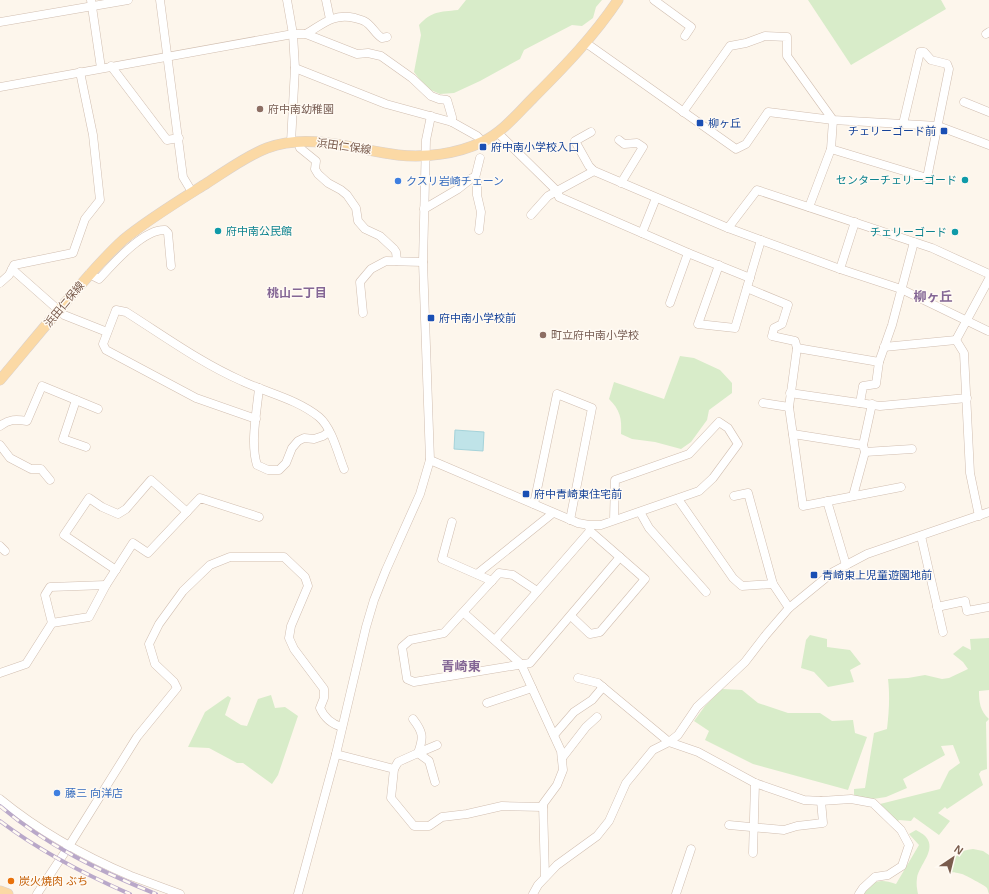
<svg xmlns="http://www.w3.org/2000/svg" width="989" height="894" viewBox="0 0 989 894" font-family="Helvetica,'Noto Sans JP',sans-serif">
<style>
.green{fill:#d8ecc9}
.water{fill:#bfe3e8;stroke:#a5d3da}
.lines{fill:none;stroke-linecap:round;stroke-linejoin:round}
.minor-casing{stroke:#d1beb0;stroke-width:9}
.major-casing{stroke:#dad1cd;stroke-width:11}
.minor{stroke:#fff;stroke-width:8}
.major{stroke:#fbd9a5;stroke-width:10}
.rail-casing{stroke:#b9a8c9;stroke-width:4}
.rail{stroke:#fffaf3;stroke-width:2.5;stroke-dasharray:8;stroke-linecap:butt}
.education-dot{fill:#8d6e63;stroke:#fffaf3;stroke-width:1.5}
.transit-dot{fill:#1a4fb4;stroke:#fffaf3;stroke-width:1.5}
.culture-dot{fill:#0f9aa8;stroke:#fffaf3;stroke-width:1.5}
.shop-dot{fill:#3f7fe0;stroke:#fffaf3;stroke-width:1.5}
.food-dot{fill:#e8710a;stroke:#fffaf3;stroke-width:1.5}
.labels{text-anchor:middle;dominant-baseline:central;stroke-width:3;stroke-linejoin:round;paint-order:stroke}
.education-label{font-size:11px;fill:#785e54;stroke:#fffaf3;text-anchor:start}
.transit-label{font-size:11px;fill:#164399;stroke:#fffaf3;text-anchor:start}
.street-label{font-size:11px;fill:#7a5c4d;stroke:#fffaf3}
.culture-label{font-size:11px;fill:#0d838f;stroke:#fffaf3;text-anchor:end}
.shop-label{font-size:11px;fill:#366cbe;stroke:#fffaf3;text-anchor:start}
.food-label{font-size:11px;fill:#c56008;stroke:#fffaf3;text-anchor:start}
.neighbourhood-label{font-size:12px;font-weight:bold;fill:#846695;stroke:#fffaf3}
.quarter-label{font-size:13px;font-weight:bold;fill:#846695;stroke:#fffaf3}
</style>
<rect width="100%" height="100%" fill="#fdf6ec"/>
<!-- green -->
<g class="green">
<path d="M 466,0 L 602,0 L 596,7 L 593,18 L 582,26 L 572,25 L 524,50 L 520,59 L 480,81 L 454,93 L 440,94 L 426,88 L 414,72 L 421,35 L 419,25 C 432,11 439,12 458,10 Z"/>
<polygon points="808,0 941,0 946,9 851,65"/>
<path d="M 680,356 L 694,358 L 720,370 L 732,383 L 732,393 L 709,410 L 707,420 L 691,442 L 681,449 L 655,442 L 632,439 L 621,434 C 622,418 620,410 609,399 L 614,382 L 664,399 Z"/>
<polygon points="810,635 827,639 827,647 850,650 861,664 850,670 854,682 828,687 814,672 801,668 806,640"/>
<path d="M 989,638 L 989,690 L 979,691 C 979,702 980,711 989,719 L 986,722 L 987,769 L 981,771 L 979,774 L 983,785 L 947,809 L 945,807 L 938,813 L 950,821 L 939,835 L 914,817 L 911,821 L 899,820 L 897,822 L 880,804 L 940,789 L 949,771 L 960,763 L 953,745 L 941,746 L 945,755 L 903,779 L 907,788 L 886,797 L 873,799 L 854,797 L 854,789 L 865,788 L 874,733 L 887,729 C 889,711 890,696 888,679 L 908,678 L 925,675 L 942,679 L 949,678 L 968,669 L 963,662 L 953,654 L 963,646 L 971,650 L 970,639 Z"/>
<polygon points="722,689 742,690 758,703 788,713 820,713 832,721 853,720 855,733 867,737 848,790 753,764 705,740 709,731 694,721 705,706"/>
<polygon points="271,695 275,708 285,707 298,716 278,775 272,784 243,763 237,763 209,748 188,747 205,712 228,696 231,698 225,715 241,725 247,726 258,699"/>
<path d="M 916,830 C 919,832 924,834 926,837 C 937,850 919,865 917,878 C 916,884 917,889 918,894 L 864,894 C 873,879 881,879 896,884 L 919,845 L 909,834 Z"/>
<path d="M 973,849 L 983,851 L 989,855 L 989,894 C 988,892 988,890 987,888 C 986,886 965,875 962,874 C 956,872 952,874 948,869 C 954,857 959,850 973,849 Z"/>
</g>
<!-- water -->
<polygon class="water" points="455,430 484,432 483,451 454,449"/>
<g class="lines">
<defs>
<g id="minor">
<polyline points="91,0 101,68"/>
<polyline points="160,0 183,177 192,192"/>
<polyline points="287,0 293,34 295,68 291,142"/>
<polyline points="326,0 330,19"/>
<polyline points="654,0 691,27 685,36"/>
<polyline points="0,22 128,0"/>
<path d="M 306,34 C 323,24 333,13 355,18 C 358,19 362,20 364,21 C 372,25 375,34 382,38 L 387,37"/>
<polyline points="986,34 989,32"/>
<polyline points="586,43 736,149 746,144 768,112 833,120 938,126 989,145"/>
<polyline points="111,66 167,140 179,138"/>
<polyline points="295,68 386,104 452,122 477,136 483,142"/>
<polyline points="0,87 293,34 306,34 357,54 368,53 381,56 412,78 431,96 439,99 447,100 452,117 452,122"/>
<polyline points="964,102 989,112"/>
<polyline points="683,112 730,46 746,43 765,36 787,37 787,56 833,120 831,149 809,207"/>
<polyline points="591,132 575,141 589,166 594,171"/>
<polyline points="498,133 557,191 594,171 728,228 840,269 901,289 988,331"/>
<polyline points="619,140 624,144 637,143 643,147 621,183"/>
<polyline points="298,142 300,148 316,161 315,169 318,174 328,183 341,190 347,195 356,208 358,221 365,229 380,236 394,249 396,252 397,261"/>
<polyline points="831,149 927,178 949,69 947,64 931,60 924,52 920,52 903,124"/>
<polyline points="475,178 480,158"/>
<polyline points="424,209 458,189 472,178 475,178 477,181 477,195 481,212 479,230"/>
<polyline points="531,215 548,196 557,191 559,197 688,253 750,278"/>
<polyline points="728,228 757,190 932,248 989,274"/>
<polyline points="642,233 656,198"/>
<polyline points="719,265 698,324 735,328 761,240"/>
<polyline points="12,269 64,315 107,332"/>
<polyline points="840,269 855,222"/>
<path d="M 89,274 L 99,279 C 113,264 143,229 165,230 L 168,233 L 171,266"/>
<polyline points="0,283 9,275 14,265 73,253 85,219 100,200 93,135 80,72"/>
<polyline points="747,288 788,305 782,324 774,328 772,336 795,341 797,348"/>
<polyline points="670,303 688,253"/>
<polyline points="363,313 360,282 371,269 386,261 423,262"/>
<polyline points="884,347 956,340"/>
<polyline points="879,362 797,348 789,407 803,506 901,487"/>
<path d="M 259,388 C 257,411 250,443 257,465 L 268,470 L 279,470 L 286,463 L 292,448 L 298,441 L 304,438 L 314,439 L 323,436 L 329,432"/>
<polyline points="790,393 880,406 967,398"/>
<polyline points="76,400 63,439 86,447"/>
<polyline points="763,403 789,407"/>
<polyline points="860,403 863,386 876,384 879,362 892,325 914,242"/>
<path d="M 256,419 L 196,398 L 106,350 L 103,344 L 116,310 L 126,312 C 164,336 201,363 242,381 C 267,393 297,399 319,417 C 332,428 338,454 344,469"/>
<path d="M 0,426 C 9,419 16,419 27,421 L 42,386 L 98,409"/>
<polyline points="793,434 863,445 865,452 853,496"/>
<polyline points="0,445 10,458 31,469 41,469 50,480"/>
<polyline points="863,445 872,404"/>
<polyline points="865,452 912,449"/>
<polyline points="430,460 578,523 589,525 601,525 699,491 713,478 738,444 728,428 719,422 689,454 615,480 614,520"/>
<polyline points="734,496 748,493 773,584 789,608"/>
<polyline points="678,499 733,578 742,586 773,584"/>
<polyline points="827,501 846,565"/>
<polyline points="534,504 557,394 592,408 570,520"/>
<polyline points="640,512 649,528 706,592"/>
<polyline points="979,516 970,473 964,353 956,340 989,279"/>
<polyline points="452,522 442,559 492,581"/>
<polyline points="921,536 943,632"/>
<polyline points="0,546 5,551"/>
<polyline points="116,570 64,535 89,498 102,507 118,514 126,509 151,480 187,512"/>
<polyline points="477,574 553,513"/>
<polyline points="537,591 513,575 499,573 444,633 410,640 402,647 407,679 414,682 530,663 620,557"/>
<polyline points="937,607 965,601 967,611 989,607"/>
<polyline points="464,613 521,664 561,751 563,770 557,785 543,804 545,877"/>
<polyline points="571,616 590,634 600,632 645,579 590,531"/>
<polyline points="52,623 45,595 50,587 106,585"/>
<polyline points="495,640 590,531 589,527"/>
<polyline points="0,673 26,664 52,623 89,617 106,585 133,543 148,553 200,498 259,517"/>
<polyline points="578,678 598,683 669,742 698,752 755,783 804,800 821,801 851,799 873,803 901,830 909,845 902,866 888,875 875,877 863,888 859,894"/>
<polyline points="487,703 532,688"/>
<polyline points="554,735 574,712 592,700 603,687"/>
<polyline points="336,754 394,769 391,798 414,826 429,826 442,817 467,814 502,806 543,807"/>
<polyline points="562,758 586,727 597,717"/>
<path d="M 394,769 L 398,762 L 418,753 C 424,737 423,732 413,719"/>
<polyline points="435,782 429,761 418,753 437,745"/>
<path d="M 0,799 C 39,831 84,856 131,876 C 147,882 164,888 180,894"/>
<polyline points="729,825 784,830 797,826 823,823 821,801"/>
<polyline points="753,853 755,783"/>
<path d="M 37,894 L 69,846 L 137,737 L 177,688 L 174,682 L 155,664 L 149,644 L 159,624 L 183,591 L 210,565 L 230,557 L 284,557 L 305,577 L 308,586 L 291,626 L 289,638 L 294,649 L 324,689 L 324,698 L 320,708 C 324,717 331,724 342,727"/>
<polyline points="298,894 336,754 366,627 374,600 386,570 420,494 430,460 423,262 426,140 431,116"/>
<polyline points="533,894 538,885 557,865 597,836 609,821 626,783 653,750 669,742 678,735 697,707 745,662 765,636 789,608 833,572 867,554 989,512"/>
<polyline points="676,894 691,849"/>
</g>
<g id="major">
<path d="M 0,380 C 22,354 43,328 65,303 C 84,281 102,259 123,240 C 147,220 180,200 207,183 C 226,171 246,156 267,148 C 310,132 355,150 398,155 C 425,158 457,154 482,142 C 503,132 518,113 534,97 C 565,66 594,36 618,0"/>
<polyline points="0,891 8,894"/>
</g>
</defs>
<!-- minor casing -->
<use href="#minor" class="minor-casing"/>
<!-- major casing -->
<use href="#major" class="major-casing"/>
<!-- minor -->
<use href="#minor" class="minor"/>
<!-- major -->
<use href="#major" class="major"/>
<defs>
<g id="rail">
<path d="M 0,806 C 47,846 100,871 156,894"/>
<path d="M 0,821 C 41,852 84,874 130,894"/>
</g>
</defs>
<!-- rail casing -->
<use href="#rail" class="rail-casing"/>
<!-- rail -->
<use href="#rail" class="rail"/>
</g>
<!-- markers -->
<g class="education-dot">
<circle cx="260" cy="109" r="4"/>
<circle cx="543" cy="335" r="4"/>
</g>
<g class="transit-dot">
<rect x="696" y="119" width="8" height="8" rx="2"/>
<rect x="940" y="127" width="8" height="8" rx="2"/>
<rect x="479" y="143" width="8" height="8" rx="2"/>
<rect x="427" y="314" width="8" height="8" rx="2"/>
<rect x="522" y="490" width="8" height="8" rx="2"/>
<rect x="810" y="571" width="8" height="8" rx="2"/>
</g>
<g class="culture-dot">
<circle cx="965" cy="180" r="4"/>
<circle cx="218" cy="231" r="4"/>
<circle cx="955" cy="232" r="4"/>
</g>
<g class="shop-dot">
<circle cx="398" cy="181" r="4"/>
<circle cx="57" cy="793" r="4"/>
</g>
<circle class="food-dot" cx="11" cy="881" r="4"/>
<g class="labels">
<!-- education labels -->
<g class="education-label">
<text x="268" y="109">府中南幼稚園</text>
<text x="551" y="335">町立府中南小学校</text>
</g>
<!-- transit labels -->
<g class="transit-label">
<text x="708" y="123">柳ヶ丘</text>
<text x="936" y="131" text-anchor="end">チェリーゴード前</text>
<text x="491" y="147">府中南小学校入口</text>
<text x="439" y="318">府中南小学校前</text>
<text x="534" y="494">府中青崎東住宅前</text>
<text x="822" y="575">青崎東上児童遊園地前</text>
</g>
<!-- street labels -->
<g class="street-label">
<text transform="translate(344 146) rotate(8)">浜田仁保線</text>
<text transform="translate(64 304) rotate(-50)">浜田仁保線</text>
</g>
<!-- culture labels -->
<g class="culture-label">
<text x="957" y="180">センターチェリーゴード</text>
<text x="226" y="231" text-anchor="start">府中南公民館</text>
<text x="947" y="232">チェリーゴード</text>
</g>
<!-- shop labels -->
<g class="shop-label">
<text x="406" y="181">クスリ岩崎チェーン</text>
<text x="65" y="793">藤三 向洋店</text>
</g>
<!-- food labels -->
<g class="food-label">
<text x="19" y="881">炭火焼肉 ぶち</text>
</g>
<!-- neighbourhood labels -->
<g class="neighbourhood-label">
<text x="297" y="293">桃山二丁目</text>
</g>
<!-- quarter labels -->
<g class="quarter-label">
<text x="933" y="296">柳ヶ丘</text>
<text x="461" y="666">青崎東</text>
</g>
</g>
<!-- north arrow -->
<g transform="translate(953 858) rotate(35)" stroke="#fffaf3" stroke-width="3" paint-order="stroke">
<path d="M0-3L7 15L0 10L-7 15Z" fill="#7a5c4d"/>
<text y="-6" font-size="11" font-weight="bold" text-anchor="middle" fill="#7a5c4d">N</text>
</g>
</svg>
